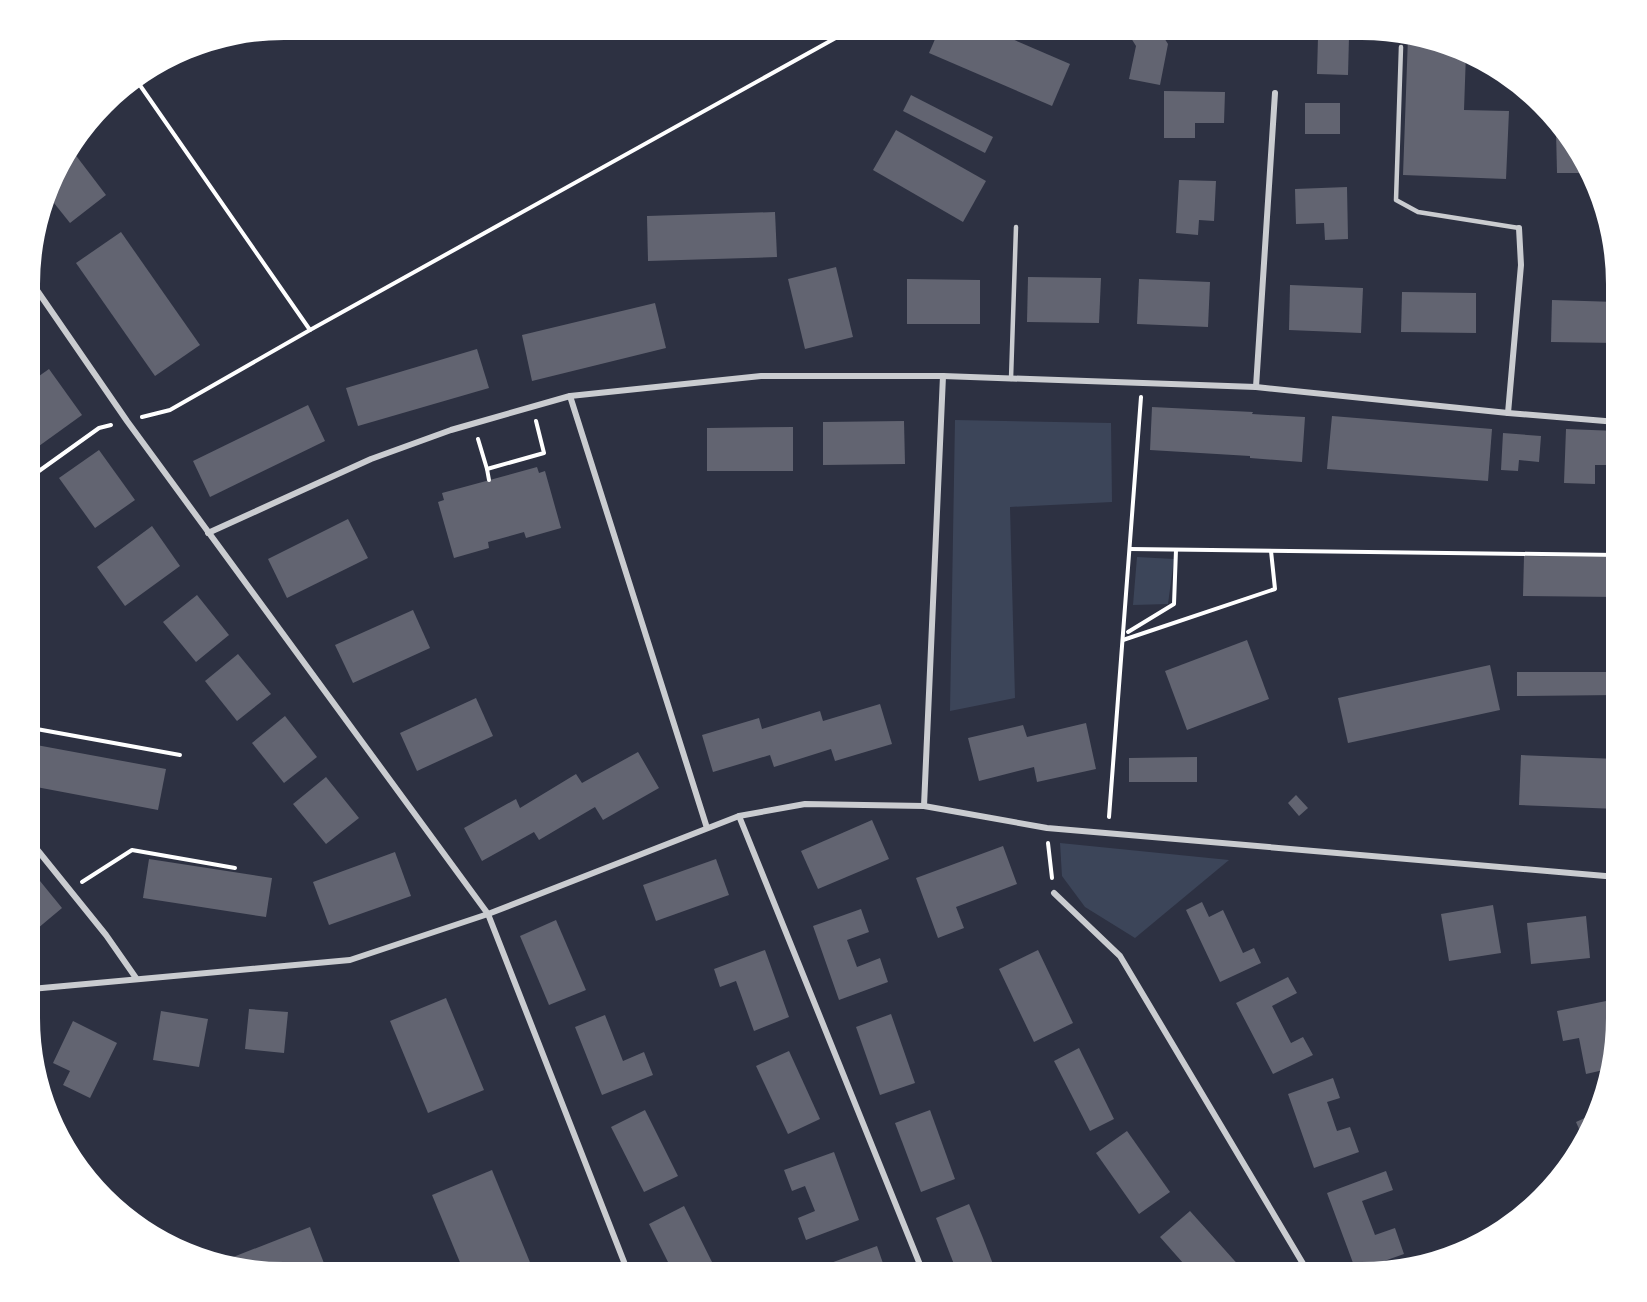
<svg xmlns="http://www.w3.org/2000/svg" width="1647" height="1302" viewBox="0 0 1647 1302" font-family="'Exo 2',sans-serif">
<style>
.green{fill:#3c4559}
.building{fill:#626471}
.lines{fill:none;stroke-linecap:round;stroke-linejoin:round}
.path{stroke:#fff;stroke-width:4}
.service{stroke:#caccd0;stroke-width:4.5}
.minor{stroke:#caccd0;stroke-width:6}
</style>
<rect width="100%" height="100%" fill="#2d3142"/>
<!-- green -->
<g class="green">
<polygon points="955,420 1111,423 1112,502 1010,507 1015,698 950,711"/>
<polygon points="1137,557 1174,559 1168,604 1133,605"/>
<polygon points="1060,843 1229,860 1135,938 1085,907 1062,876"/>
</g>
<!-- building -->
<g class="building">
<polygon points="939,30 991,30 1070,64 1052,106 929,53"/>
<polygon points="1072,30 1103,30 1100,39"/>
<polygon points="1126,30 1159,30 1168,44 1160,85 1129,79 1136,46"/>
<polygon points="1318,37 1349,37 1348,75 1317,74"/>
<polygon points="1408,37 1459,49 1466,53 1464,110 1509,111 1506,179 1403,175"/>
<polygon points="1164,91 1225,92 1224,123 1195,123 1195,138 1164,138"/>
<polygon points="911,95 993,137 985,153 903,111"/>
<rect x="1305" y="103" width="35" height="31"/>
<polygon points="896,130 986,181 963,222 873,170"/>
<polygon points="1556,130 1559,130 1591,173 1557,173"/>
<polygon points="71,149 106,195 70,223 50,198 64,158"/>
<polygon points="1179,180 1216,181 1214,221 1199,220 1198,235 1176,233"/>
<polygon points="1347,187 1348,239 1325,240 1324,223 1296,224 1295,189"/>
<polygon points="775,212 777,257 648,261 647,216"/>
<polygon points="121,232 200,345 155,376 76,263"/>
<polygon points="836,267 853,337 805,349 788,279"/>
<polygon points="1028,277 1101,278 1099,323 1027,322"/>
<polygon points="907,279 980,280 980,324 907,324"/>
<polygon points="1139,279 1210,282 1208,327 1137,324"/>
<polygon points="1290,285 1363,288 1361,333 1289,330"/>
<polygon points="1402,292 1476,293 1476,333 1401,332"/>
<polygon points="1552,300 1617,302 1617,343 1551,342"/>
<polygon points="655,303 666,348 532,381 522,335"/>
<polygon points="477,349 489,388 358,426 346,388"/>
<polygon points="49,369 82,415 39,446 32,436 32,381"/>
<polygon points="308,405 325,441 210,497 193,461"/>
<polygon points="1152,407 1253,412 1252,414 1305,417 1302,462 1250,458 1250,456 1150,450"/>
<polygon points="1332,416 1492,429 1488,481 1327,469"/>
<polygon points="904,421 905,464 823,465 823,422"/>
<polygon points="793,427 793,471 707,471 707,428"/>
<polygon points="1566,429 1617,431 1617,465 1595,465 1595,484 1564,483"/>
<polygon points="1503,433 1541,436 1539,462 1519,460 1518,471 1501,470"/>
<polygon points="99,450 135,500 95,528 59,478"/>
<polygon points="537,467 539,473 545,471 561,528 526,538 524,532 488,542 489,548 454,558 438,502 444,500 442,493"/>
<polygon points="348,519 368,558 287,598 268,559"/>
<polygon points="152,526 180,566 125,606 97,567"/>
<polygon points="1524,556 1617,557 1617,597 1523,596"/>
<polygon points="197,595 229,635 196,662 163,622"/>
<polygon points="413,610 430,648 353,683 335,645"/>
<polygon points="1247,640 1269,699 1187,730 1165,671"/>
<polygon points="238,654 271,694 237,721 205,681"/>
<polygon points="1490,665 1500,710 1348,743 1338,698"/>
<polygon points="1517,672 1617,672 1617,695 1517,696"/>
<polygon points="476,698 493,736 417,771 400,733"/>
<polygon points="880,704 892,744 835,761 831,749 774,767 770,755 713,772 702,735 759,718 762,729 820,711 823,721"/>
<polygon points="285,716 317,757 284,783 252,743"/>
<polygon points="1086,723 1096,769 1037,782 1034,767 979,781 968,738 1023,725 1027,737"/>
<polygon points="31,744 166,769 158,810 31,786"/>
<polygon points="638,752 659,788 603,820 595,807 539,840 534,832 482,861 464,828 516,799 520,808 576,774 582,783"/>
<polygon points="1521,755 1617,759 1617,809 1519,805"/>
<polygon points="1197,757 1197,782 1129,782 1129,758"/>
<polygon points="326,777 359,818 326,844 293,804"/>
<polygon points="1296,795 1308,808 1299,816 1288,803"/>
<polygon points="872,820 889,859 818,889 801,851"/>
<polygon points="1003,846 1017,884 956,907 964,928 938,938 916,878"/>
<polygon points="395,852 411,896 329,925 313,882"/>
<polygon points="149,859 272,878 266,917 143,898"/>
<polygon points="716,859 729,895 656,921 643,885"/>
<polygon points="31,870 62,908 31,934"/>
<polygon points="1202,902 1209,917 1223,910 1243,953 1254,948 1261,963 1220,982 1186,910"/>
<polygon points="1493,905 1501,953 1449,961 1441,914"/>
<polygon points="861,909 869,932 847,940 857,967 880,958 888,982 839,1000 813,926"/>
<polygon points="1586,916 1590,958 1531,964 1527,923"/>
<polygon points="556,920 586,990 549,1005 520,936"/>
<polygon points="765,950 789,1017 754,1031 736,981 720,987 714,969"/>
<polygon points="1038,950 1073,1023 1034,1042 999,969"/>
<polygon points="1288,977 1297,993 1272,1006 1291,1043 1303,1037 1313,1055 1273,1074 1236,1003"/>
<polygon points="446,998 484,1090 428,1113 390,1021"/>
<polygon points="1611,1000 1616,1034 1608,1069 1586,1074 1579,1038 1563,1041 1557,1011"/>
<polygon points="249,1009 288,1012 284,1053 245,1049"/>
<polygon points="161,1011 208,1019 199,1067 153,1060"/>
<polygon points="891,1014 915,1083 880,1095 856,1027"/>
<polygon points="605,1015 623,1061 644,1052 653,1075 602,1095 575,1027"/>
<polygon points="73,1021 117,1043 90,1098 63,1085 70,1071 53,1063"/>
<polygon points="1079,1048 1114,1119 1090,1131 1054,1061"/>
<polygon points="789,1051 820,1119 788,1134 756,1066"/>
<polygon points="1333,1078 1340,1098 1327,1102 1337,1131 1350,1127 1359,1152 1314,1168 1288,1094"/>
<polygon points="645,1110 678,1176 644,1192 611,1127"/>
<polygon points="930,1110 955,1179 921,1192 895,1123"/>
<polygon points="1598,1112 1597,1115 1583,1138 1576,1122"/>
<polygon points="1127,1131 1170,1192 1139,1214 1096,1153"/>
<polygon points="834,1152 859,1220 806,1240 798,1218 815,1211 805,1186 792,1191 784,1170"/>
<polygon points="492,1170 534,1272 464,1272 432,1195"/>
<polygon points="1386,1171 1393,1190 1362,1201 1375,1235 1395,1228 1404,1254 1356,1271 1327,1193"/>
<polygon points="969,1204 983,1238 996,1272 957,1272 936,1218"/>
<polygon points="684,1206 717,1272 673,1272 649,1224"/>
<polygon points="1190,1211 1242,1269 1238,1272 1191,1272 1160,1237"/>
<polygon points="310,1227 327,1271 268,1271 223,1261"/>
<polygon points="877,1246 886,1272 818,1272 817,1268"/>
</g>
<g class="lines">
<!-- path -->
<g class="path">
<polyline points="137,81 310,330"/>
<polyline points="142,417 170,410 310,330 850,30"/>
<polyline points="478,439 487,469 544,453 536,421"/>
<polyline points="487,469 489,480"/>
<polyline points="32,476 99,428 111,425"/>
<polyline points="1130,549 1617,555"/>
<polyline points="1128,632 1174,604 1176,550"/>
<polyline points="1123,640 1275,589 1271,551"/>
<polyline points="31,728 180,755"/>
<polyline points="1109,817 1141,397"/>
<polyline points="1048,843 1052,878"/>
<polyline points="82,882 132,850 235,868"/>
</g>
<!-- service -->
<g class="service">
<polyline points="1401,47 1396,200 1418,212 1519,228"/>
<polyline points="1011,379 1016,227"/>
</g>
<!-- minor -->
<g class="minor">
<polyline points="32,283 127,421 488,914 628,1272"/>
<polyline points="1256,387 1275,93"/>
<polyline points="570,396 707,828"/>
<polyline points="1508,413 1521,265 1519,228"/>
<polyline points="208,533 371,459 451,430 570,396 761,376 943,376 1256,387 1508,413 1617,422"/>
<polyline points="924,806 943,376"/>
<polyline points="739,816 923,1272"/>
<polyline points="31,842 106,935 136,978"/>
<polyline points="1054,893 1120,956 1308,1272"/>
<polyline points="31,989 350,960 488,914 739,816 805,804 924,806 1047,828 1617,877"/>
</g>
</g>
<!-- crop -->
<path d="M0 0H1647V1302H0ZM284 40H1362A244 244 0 0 1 1606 284V1018A244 244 0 0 1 1362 1262H284A244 244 0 0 1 40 1018V284A244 244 0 0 1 284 40Z" fill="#fff" fill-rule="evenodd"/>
</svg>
